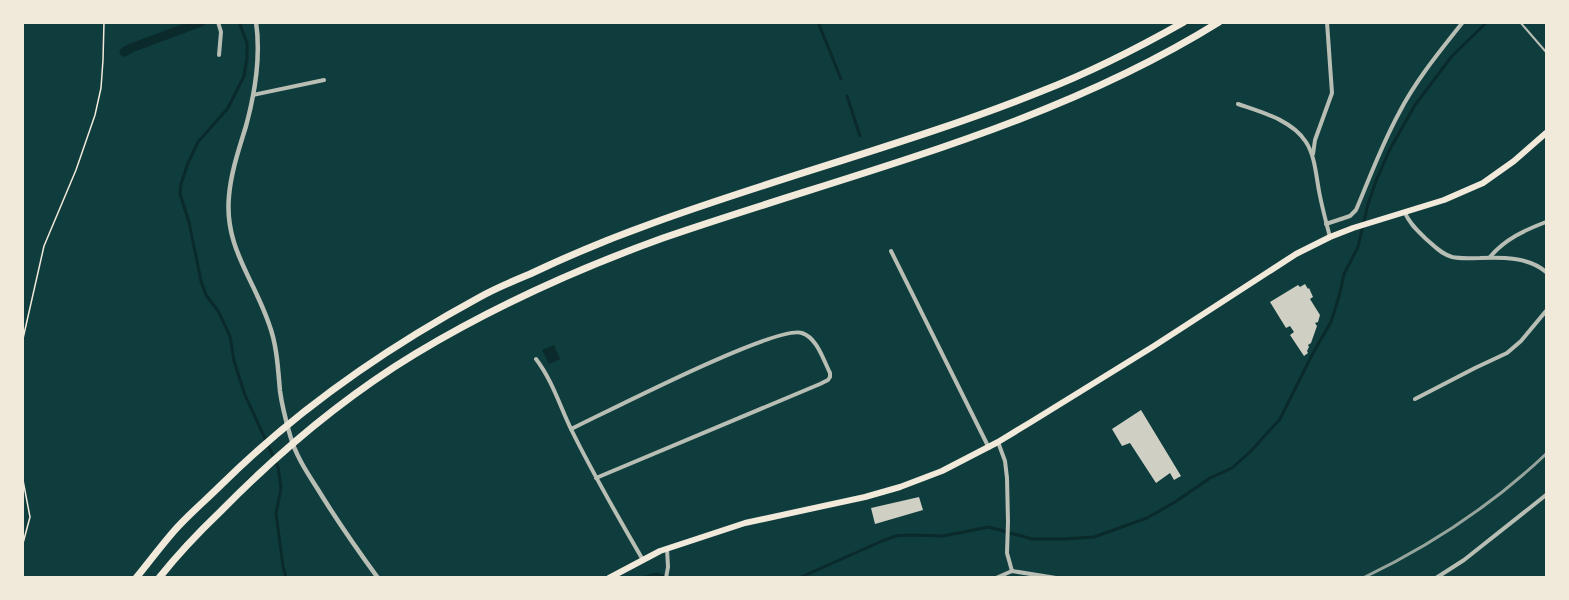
<svg xmlns="http://www.w3.org/2000/svg" width="1569" height="600" viewBox="0 0 1569 600" font-family="'DM Sans',sans-serif">
<style>
.water{fill:#0a2a2b}
.lines{fill:none;stroke-linecap:round;stroke-linejoin:round}
.stream{stroke:#0a2a2b;stroke-width:3}
.canal{stroke:#0a2a2b;stroke-width:9}
.building{fill:#cfcfc3}
.path{stroke:#f1e9da;stroke-width:1.5}
.service{stroke:#b8beb3;stroke-width:2}
.minor{stroke:#b8beb3;stroke-width:4}
.tertiary{stroke:#b8beb3;stroke-width:4.5}
.primary{stroke:#f1e9da;stroke-width:6}
.motorway{stroke:#f1e9da;stroke-width:7}
.rail{stroke:#97a49c;stroke-width:3}
</style>
<rect width="100%" height="100%" fill="#0f3d3e"/>
<!-- water -->
<polygon class="water" points="554,345 560,359 549,364 542,350"/>
<g class="lines">
<!-- stream -->
<g class="stream">
<polyline points="239,22 247,43 247,58 244,76 228,108 198,142 188,163 181,184 180,194 189,222 201,281 206,295 218,311 230,336 234,361 245,395 278,467 281,488 276,514 283,566 286,578"/>
<polyline points="818,22 841,79"/>
<polyline points="847,96 860,136"/>
<polyline points="642,578 656,574 669,578"/>
<polyline points="799,578 882,541 896,536 908,535 943,536 989,527 1032,539 1064,539 1094,537 1147,518 1175,502 1210,478 1232,468 1251,451 1280,419 1313,353 1331,322 1340,293 1344,274 1358,247 1368,204 1376,181 1389,151 1415,105 1452,56 1487,22"/>
</g>
<!-- canal -->
<polyline class="canal" points="124,52 131,48 201,22"/>
</g>
<!-- building -->
<g class="building">
<polygon points="1305,284 1308,289 1309,288 1313,297 1310,299 1320,315 1318,322 1315,323 1317,326 1311,343 1308,345 1309,347 1307,351 1308,353 1304,356 1290,335 1294,332 1290,326 1286,328 1270,302 1298,285 1300,287"/>
<polygon points="1141,410 1181,476 1174,480 1170,473 1156,483 1130,443 1122,446 1112,429"/>
<polygon points="919,497 923,510 875,524 871,508"/>
</g>
<g class="lines">
<!-- path -->
<g class="path">
<polyline points="22,343 44,246 76,170 95,115 101,88 103,60 104,22"/>
<polyline points="22,475 30,517 22,547"/>
</g>
<!-- service -->
<polyline class="service" points="1520,22 1546,52"/>
<!-- minor -->
<g class="minor">
<polyline points="218,22 221,32 219,55"/>
<polyline points="253,95 324,80"/>
<path d="M 1238,104 C 1261,112 1292,120 1306,142 C 1315,156 1316,175 1319,191 C 1322,207 1326,222 1330,237"/>
<polyline points="1313,154 1315,140 1332,93 1327,22"/>
<path d="M 1405,213 C 1410,224 1417,230 1425,238 C 1433,245 1441,254 1452,257 C 1461,259 1470,258 1480,258 C 1502,257 1529,257 1546,272"/>
<path d="M 1326,224 L 1350,216 L 1356,210 C 1370,177 1382,144 1399,113 C 1416,80 1440,51 1463,22"/>
<polyline points="891,251 989,448"/>
<path d="M 1490,257 C 1505,239 1525,230 1546,222"/>
<path d="M 536,359 C 552,380 560,406 571,429 C 593,474 618,517 643,560"/>
<polyline points="1415,399 1475,368 1507,353 1521,341 1546,311"/>
<path d="M 571,429 C 605,413 777,324 802,333 C 817,338 823,359 830,373 L 830,377 L 828,380 L 820,384 L 596,478"/>
<polyline points="998,442 1005,461 1007,478 1008,522 1007,553 1012,571"/>
<polyline points="666,578 668,567 667,549"/>
<polyline points="996,578 1012,571 1056,578"/>
<polyline points="1436,578 1464,560 1546,495"/>
</g>
<!-- tertiary -->
<path class="tertiary" d="M 256,22 C 261,56 255,93 246,126 C 239,149 231,172 229,196 C 224,247 254,279 269,324 C 277,345 278,369 280,391 C 282,406 286,421 290,435 C 295,454 306,471 317,488 C 336,519 356,548 378,578"/>
<!-- primary -->
<polyline class="primary" points="609,578 660,551 745,523 865,497 900,487 942,471 998,442 1031,422 1154,346 1296,254 1330,237 1353,228 1444,200 1483,183 1514,161 1546,133"/>
<!-- motorway -->
<g class="motorway">
<path d="M 136,578 C 149,562 161,546 174,531 C 189,514 206,500 222,484 C 298,409 386,348 480,297 C 496,288 513,281 530,274 C 570,255 611,238 653,223 C 782,176 915,142 1042,91 C 1091,72 1138,48 1184,22"/>
<path d="M 159,578 C 178,554 199,532 221,511 C 279,452 344,397 415,354 C 493,307 577,269 663,238 C 851,173 1049,128 1219,22"/>
</g>
<!-- rail -->
<path class="rail" d="M 1363,578 C 1432,545 1491,506 1546,454"/>
</g>
<!-- border -->
<rect width="1569" height="600" fill="none" stroke="#f1e9da" stroke-width="48"/>
</svg>
